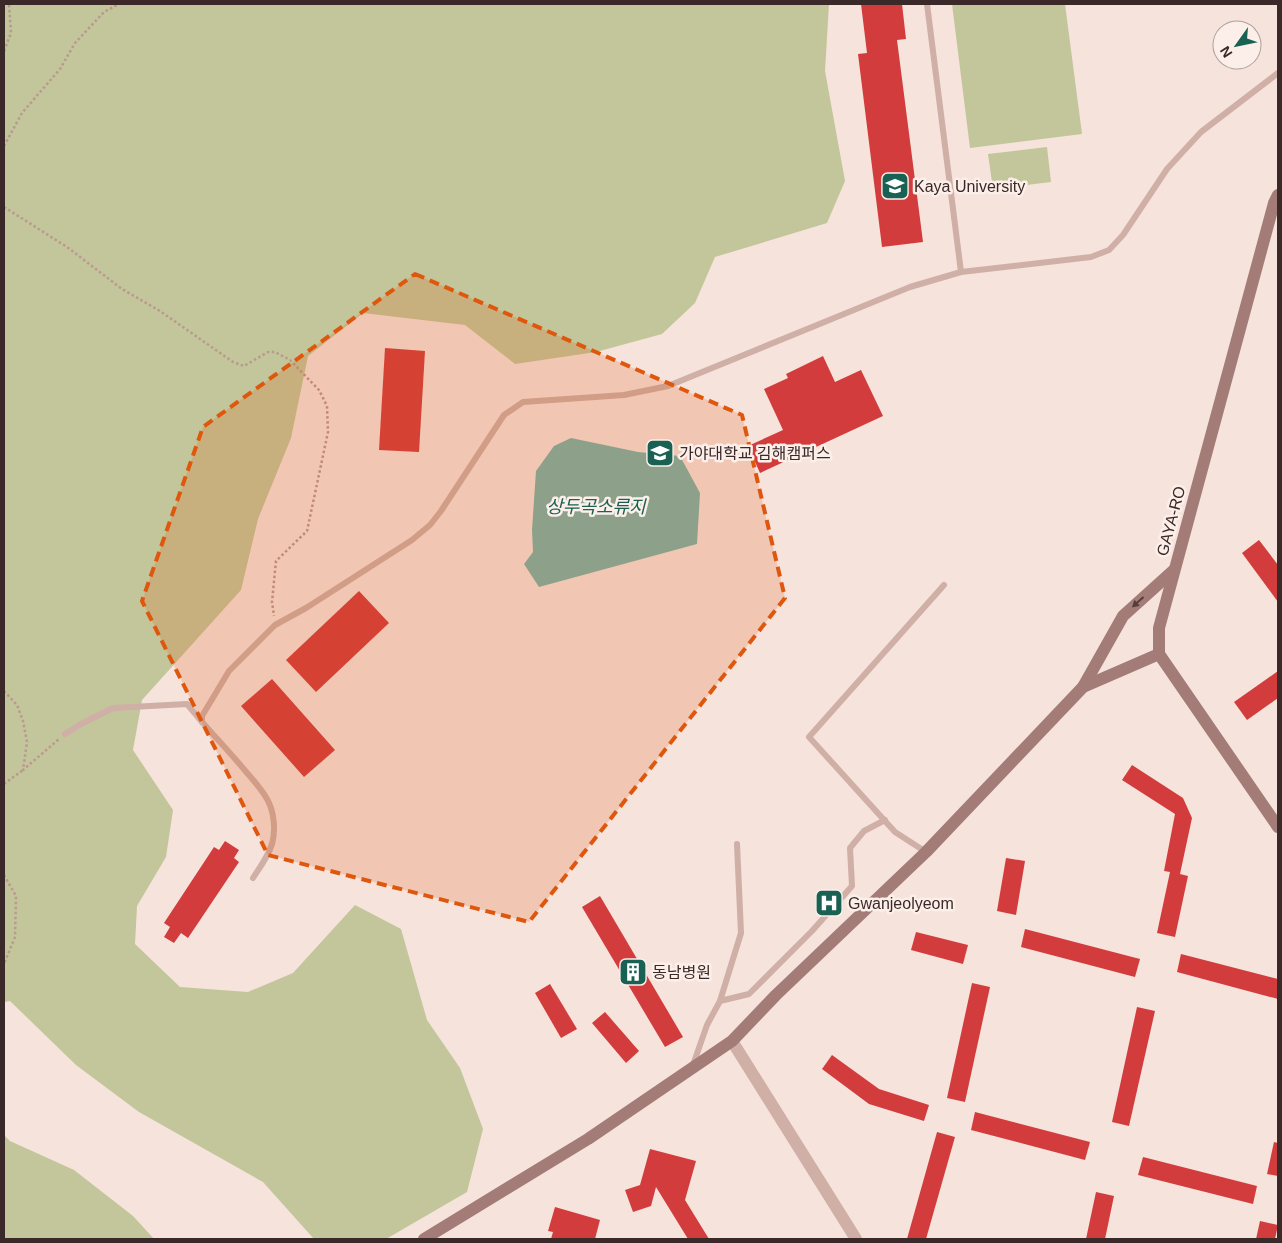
<svg xmlns="http://www.w3.org/2000/svg" width="1282" height="1243" viewBox="0 0 1282 1243" font-family="Helvetica,'Noto Sans KR',sans-serif">
<style>
.green{fill:#c2c69a}
.water{fill:#78b5a9}
.building{fill:#d33c3d}
.lines{fill:none;stroke-linecap:round;stroke-linejoin:round}
.path{stroke:#bb9890;stroke-width:2.5;stroke-dasharray:2.5 2.5;stroke-linecap:butt}
.lane{stroke:#cfafa6;stroke-width:6}
.street{stroke:#cfafa6;stroke-width:12}
.secondary{stroke:#a37c77;stroke-width:12}
.oneway{fill:#543e3c}
.marked{fill:#df570d;fill-opacity:0.2;stroke:#df570d;stroke-width:4;stroke-dasharray:10 6;stroke-linejoin:round}
.labels{text-anchor:middle;dominant-baseline:central;stroke-width:5;stroke-linejoin:round;paint-order:stroke}
.poi-label{font-size:16px;fill:#3a2928;stroke:#fcefe9;text-anchor:start}
.street-label{font-size:16px;fill:#3a2928;stroke:#fcefe9}
.water-label{font-size:18px;font-style:italic;fill:#186153;stroke:#fcefe9}
</style>
<rect width="100%" height="100%" fill="#f5e3dc"/>
<!-- green -->
<g class="green">
<polygon points="4,4 829,4 825,71 845,181 827,223 715,257 695,303 662,334 596,352 515,364 465,325 363,313 308,356 291,438 258,519 241,590 142,700 133,750 173,810 166,857 137,906 135,944 180,987 248,992 293,973 355,905 401,929 427,1020 460,1068 483,1129 467,1192 386,1239 314,1239 263,1182 139,1112 76,1065 10,1001 4,1002"/>
<polygon points="952,4 1065,4 1082,134 970,148"/>
<polygon points="1047,147 1051,182 993,189 988,154"/>
<polygon points="4,1135 10,1141 74,1170 133,1216 154,1239 4,1239"/>
</g>
<!-- water -->
<polygon class="water" points="571,438 638,452 680,456 700,493 697,544 539,587 524,564 533,552 532,530 536,471 554,446"/>
<!-- building -->
<g class="building">
<polygon points="861,4 902,4 906,39 897,40 923,242 882,247 858,54 867,53"/>
<polygon points="385,348 425,351 419,452 379,450"/>
<polygon points="823,356 835,382 861,370 883,416 760,473 748,446 783,430 764,389 788,378 786,374"/>
<polygon points="1259,540 1278,565 1278,602 1242,553"/>
<polygon points="359,591 389,623 316,692 286,660"/>
<polygon points="1278,671 1278,698 1247,720 1234,702"/>
<polygon points="272,679 335,750 304,777 241,706"/>
<polygon points="1132,765 1183,798 1192,818 1180,874 1188,876 1175,937 1157,933 1170,872 1164,871 1175,814 1122,780"/>
<polygon points="225,841 239,850 234,858 239,862 188,938 181,933 174,943 164,937 170,927 164,923 214,847 219,850"/>
<polygon points="1006,858 1025,861 1016,915 997,911"/>
<polygon points="600,896 683,1037 665,1047 582,907"/>
<polygon points="1025,929 1140,959 1135,977 1021,947"/>
<polygon points="916,932 968,945 963,964 911,950"/>
<polygon points="1181,954 1278,979 1278,999 1177,972"/>
<polygon points="972,983 990,987 965,1102 947,1098"/>
<polygon points="550,984 577,1029 561,1038 535,993"/>
<polygon points="1137,1007 1155,1011 1129,1126 1112,1122"/>
<polygon points="605,1012 639,1051 626,1063 592,1023"/>
<polygon points="832,1055 879,1089 929,1105 924,1121 869,1104 822,1069"/>
<polygon points="975,1112 1090,1142 1085,1160 971,1130"/>
<polygon points="937,1132 955,1137 926,1239 907,1239"/>
<polygon points="1274,1142 1278,1143 1278,1176 1267,1174"/>
<polygon points="650,1149 696,1161 685,1200 709,1239 688,1239 656,1187 651,1206 633,1212 625,1190 640,1185"/>
<polygon points="1143,1157 1257,1186 1253,1204 1138,1175"/>
<polygon points="1096,1192 1114,1196 1105,1239 1086,1239"/>
<polygon points="555,1207 600,1220 595,1239 551,1239 553,1232 548,1231"/>
<polygon points="1260,1221 1278,1225 1275,1239 1256,1239"/>
</g>
<g class="lines">
<!-- path -->
<g class="path">
<polyline points="4,51 11,33 9,4"/>
<polyline points="4,146 22,113 60,69 75,43 104,12 119,4"/>
<polyline points="4,207 67,247 122,289 160,311 233,362 244,366 268,352 275,352 290,360 319,390 327,406 328,432 307,531 276,561 272,602 274,616"/>
<polyline points="4,691 17,705 23,721 27,742 23,770 59,739"/>
<polyline points="4,784 23,770"/>
<polyline points="4,875 16,896 15,937 4,964"/>
</g>
<!-- lane -->
<g class="lane">
<polyline points="927,4 961,272"/>
<polyline points="65,734 81,724 113,708 187,704 202,722"/>
<polyline points="926,852 895,832 809,737 944,585"/>
<path d="M 253,878 C 260,867 268,857 272,844 C 276,830 274,811 267,799 C 262,790 255,782 248,774 C 233,756 217,739 202,722 L 202,716 L 229,671 L 275,625 L 306,608 L 412,540 L 430,525 L 441,511 L 504,415 L 523,402 L 624,395 L 668,386 L 910,287 L 961,272 L 1091,257 L 1109,250 L 1123,235 L 1167,169 L 1201,132 L 1278,73"/>
<polyline points="720,1001 741,933 737,844"/>
<polyline points="693,1065 707,1025 720,1001 749,994 812,931 852,886 850,848 864,831 885,820"/>
</g>
<!-- street -->
<polyline class="street" points="732,1041 856,1239"/>
<!-- secondary -->
<g class="secondary">
<polyline points="1278,195 1274,203 1159,628 1159,654 1278,827"/>
<polyline points="1083,687 1123,616 1174,570"/>
<polyline points="424,1239 588,1139 732,1041 776,995 926,852 1083,687 1159,654"/>
</g>
</g>
<!-- one-way arrows -->
<defs><path id="oneway-solid" d="M-6-.8H1V-3.2L6.5 0L1 3.2V.8H-6Z" transform="scale(1.25)"/></defs>
<use class="oneway" href="#oneway-solid" transform="translate(1138 602) rotate(138)"/>
<!-- marked area -->
<path class="marked" d="M 415,274 L 742,415 L 785,598 L 529,922 L 268,855 L 142,601 L 203,427 Z"/>
<!-- icons -->
<defs>
<symbol id="university-square" viewBox="-11 -11 22 22"><rect x="-9" y="-9" width="18" height="18" rx="4" fill="#186153" stroke="#fcefe9"/><path d="M0-5L7-2L0 1L-7-2ZM-4 1L0 2.5L4 1V4Q0 6-4 4Z" fill="#fff"/></symbol>
<symbol id="hospital-square" viewBox="-11 -11 22 22"><rect x="-9" y="-9" width="18" height="18" rx="4" fill="#186153" stroke="#fcefe9"/><path d="M-5-5h3v3.5h4V-5h3V5h-3V1.5h-4V5h-3Z" fill="#fff"/></symbol>
<symbol id="building-square" viewBox="-11 -11 22 22"><rect x="-9" y="-9" width="18" height="18" rx="4" fill="#186153" stroke="#fcefe9"/><path d="M-4-6H4V6H1V3H-1V6H-4ZM-2.5-4.3h1.7v1.8h-1.7ZM.8-4.3h1.7v1.8H.8ZM-2.5-1h1.7V.8h-1.7ZM.8-1h1.7V.8H.8Z" fill="#fff"/></symbol>
</defs>
<g fill-rule="evenodd">
<use href="#university-square" x="879" y="170" width="32" height="32"/>
<use href="#university-square" x="644" y="437" width="32" height="32"/>
<use href="#hospital-square" x="813" y="887" width="32" height="32"/>
<use href="#building-square" x="617" y="956" width="32" height="32"/>
</g>
<g class="labels">
<!-- poi labels -->
<g class="poi-label">
<text x="914" y="186">Kaya University</text>
<text x="679" y="453">가야대학교 김해캠퍼스</text>
<text x="848" y="903">Gwanjeolyeom</text>
<text x="652" y="972">동남병원</text>
</g>
<!-- street labels -->
<g class="street-label">
<text transform="translate(1171 521) rotate(-75)">GAYA-RO</text>
</g>
<!-- water labels -->
<g class="water-label">
<text x="596" y="507">상두곡소류지</text>
</g>
</g>
<!-- border -->
<rect width="1282" height="1243" fill="none" stroke="#3a2928" stroke-width="10"/>
<!-- north arrow -->
<g transform="translate(1237 45) rotate(237)"><circle r="24" fill="#fcefe9" stroke="#aea09c"/>
<path d="M0-4L9 19L0 12L-9 19Z" fill="#186153"/>
<text y="-8" font-size="14" font-weight="bold" text-anchor="middle" fill="#3a2928">N</text>
</g>
</svg>
